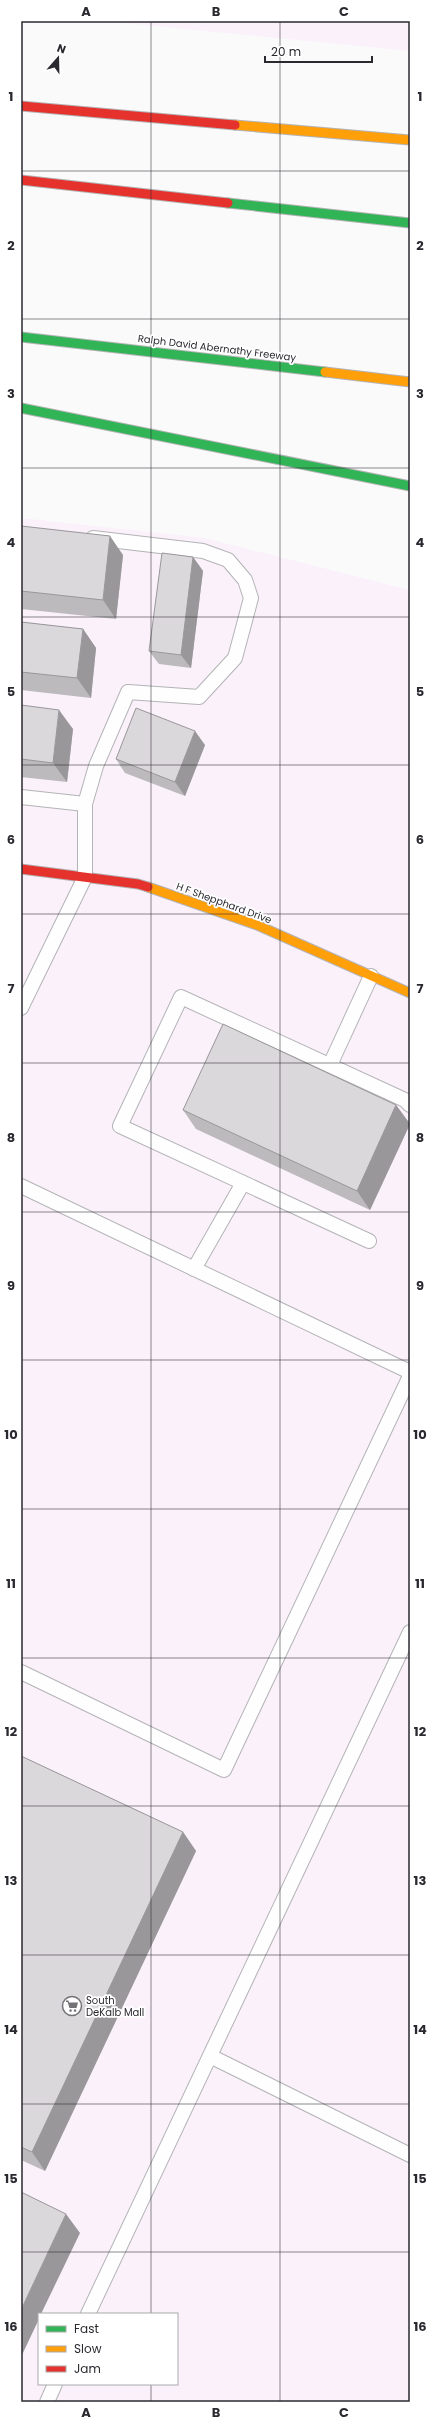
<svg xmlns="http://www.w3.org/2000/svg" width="431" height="2423" viewBox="0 0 431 2423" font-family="Poppins,sans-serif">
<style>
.commercial{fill:#faf1fb;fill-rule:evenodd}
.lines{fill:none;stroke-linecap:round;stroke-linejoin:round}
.lane-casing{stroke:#b4b3b6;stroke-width:16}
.fast-casing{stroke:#b4b3b6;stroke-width:11}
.slow-casing{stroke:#b4b3b6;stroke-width:11}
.jam-casing{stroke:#b4b3b6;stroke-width:11}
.lane{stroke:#fefefe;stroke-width:14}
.fast{stroke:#30b455;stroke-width:9}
.slow{stroke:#ff9f0a;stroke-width:9}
.jam{stroke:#e5322d;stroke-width:9}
.wall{fill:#bcbabc}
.shaded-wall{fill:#999799}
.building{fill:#dbd8db;stroke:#999799}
.grid{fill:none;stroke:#2b2930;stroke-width:1;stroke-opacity:0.55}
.labels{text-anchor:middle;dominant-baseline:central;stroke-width:3.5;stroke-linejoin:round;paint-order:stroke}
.street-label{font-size:10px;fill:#2b2930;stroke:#fff}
.poi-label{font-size:10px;fill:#2b2930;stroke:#fff;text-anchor:start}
.neatline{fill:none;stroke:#2b2930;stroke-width:1.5}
.grid-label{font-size:13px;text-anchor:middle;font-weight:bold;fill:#2b2930}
</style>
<rect width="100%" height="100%" fill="#fafafb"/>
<!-- commercial -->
<g class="commercial">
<polygon points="103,21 410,21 410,51"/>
<path d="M 21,518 L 205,538 L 410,590 L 410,2402 L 21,2402 ZM 39,2314 L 177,2314 L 177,2384 L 39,2384 Z"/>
</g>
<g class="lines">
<defs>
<g id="lane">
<polyline points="21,797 85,804"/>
<polyline points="21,1008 85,877 85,804 96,766 128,692 199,697 235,658 251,598 245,580 228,560 203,551 93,538"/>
<polyline points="330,1065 371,976"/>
<polyline points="21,1186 410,1372"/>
<polyline points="369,1241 120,1126 181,997 405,1100 410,1105"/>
<polyline points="194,1269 243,1183"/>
<polyline points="21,1672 224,1770 410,1376"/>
<polyline points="210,2056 410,2155"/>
<polyline points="88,2314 410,1632"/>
<polyline points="47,2402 55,2384"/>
</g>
<g id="fast">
<polyline points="228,203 410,223"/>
<polyline points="21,337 325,372"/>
<polyline points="21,408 410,486"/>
</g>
<g id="slow">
<polyline points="235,125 410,140"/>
<polyline points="325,372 410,382"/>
<polyline points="148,887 257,925 410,993"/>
</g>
<g id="jam">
<polyline points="21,106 235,125"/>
<polyline points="21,180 228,203"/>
<polyline points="21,869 138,884 148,887"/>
</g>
</defs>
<!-- lane casing -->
<use href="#lane" class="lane-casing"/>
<!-- fast casing -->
<use href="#fast" class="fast-casing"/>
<!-- slow casing -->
<use href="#slow" class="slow-casing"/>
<!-- jam casing -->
<use href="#jam" class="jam-casing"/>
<!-- lane -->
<use href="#lane" class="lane"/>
<!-- fast -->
<use href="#fast" class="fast"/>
<!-- slow -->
<use href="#slow" class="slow"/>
<!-- jam -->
<use href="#jam" class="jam"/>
</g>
<!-- wall -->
<g class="wall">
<polygon points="21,526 123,555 116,619 21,609"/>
<polygon points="193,557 203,571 191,668 159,664 149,651"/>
<polygon points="21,622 83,629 96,648 91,698 21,690"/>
<polygon points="21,705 73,729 67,782 21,777"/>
<polygon points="205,745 185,796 125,773 116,759"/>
<polygon points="396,1105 410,1124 370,1210 196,1129 183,1110"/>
<polygon points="21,1756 183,1832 196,1851 45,2171 21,2160"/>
</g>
<!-- shaded-wall -->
<g class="shaded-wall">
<polygon points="110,536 123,555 116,619 103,600"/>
<polygon points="193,557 203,571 191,668 181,655"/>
<polygon points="83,629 96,648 91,698 77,678"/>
<polygon points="59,710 73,729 67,782 53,763"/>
<polygon points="195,731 205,745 185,796 175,782"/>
<polygon points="396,1105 410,1124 370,1210 357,1191"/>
<polygon points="183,1832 196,1851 45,2171 32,2152"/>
<polygon points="66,2214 80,2233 41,2314 39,2314 39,2319 21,2357 21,2310"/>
</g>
<!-- building -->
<g class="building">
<polygon points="21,526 110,536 103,600 21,591"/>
<polygon points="162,553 193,557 181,655 149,651"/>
<polygon points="21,622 83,629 77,678 21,672"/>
<polygon points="21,705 59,710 53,763 21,759"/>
<polygon points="136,708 195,731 175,782 116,759"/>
<polygon points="223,1024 396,1105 357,1191 183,1110"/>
<polygon points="21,1756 183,1832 32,2152 21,2147"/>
<polygon points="21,2192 66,2214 21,2310"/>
</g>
<!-- grid -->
<path class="grid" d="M 151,21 L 151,2314M 280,21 L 280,2402M 21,171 L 410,171M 21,319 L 410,319M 21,468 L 410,468M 21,617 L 410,617M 21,765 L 410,765M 21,914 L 410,914M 21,1063 L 410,1063M 21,1212 L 410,1212M 21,1360 L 410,1360M 21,1509 L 410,1509M 21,1658 L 410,1658M 21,1806 L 410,1806M 21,1955 L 410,1955M 21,2104 L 410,2104M 21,2252 L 410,2252M 151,2384 L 151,2402"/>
<!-- icons -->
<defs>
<symbol id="supermarket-ring" viewBox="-11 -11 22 22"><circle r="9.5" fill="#fff" stroke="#737277" stroke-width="1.5"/><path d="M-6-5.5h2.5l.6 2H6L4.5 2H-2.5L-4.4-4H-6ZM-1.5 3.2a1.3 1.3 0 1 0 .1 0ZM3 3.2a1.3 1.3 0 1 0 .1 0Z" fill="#737277"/></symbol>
</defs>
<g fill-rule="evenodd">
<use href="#supermarket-ring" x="61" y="1995" width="22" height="22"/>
</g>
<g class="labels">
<!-- street labels -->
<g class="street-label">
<text transform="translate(217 348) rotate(7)">Ralph David Abernathy Freeway</text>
<text transform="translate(224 903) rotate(20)">H F Shepphard Drive</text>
</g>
<!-- poi labels -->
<g class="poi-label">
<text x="86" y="2000">South<tspan x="86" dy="12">DeKalb Mall</tspan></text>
</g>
</g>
<!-- border -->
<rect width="431" height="2423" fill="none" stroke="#ffffff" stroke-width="44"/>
<!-- legend -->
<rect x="38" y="2313" width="140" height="72" fill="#ffffff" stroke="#aaa9ac"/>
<rect x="46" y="2326" width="20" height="6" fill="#30b455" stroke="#aaa9ac"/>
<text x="74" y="2333" font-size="12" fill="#2b2930">Fast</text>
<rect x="46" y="2346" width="20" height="6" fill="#ff9f0a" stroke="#aaa9ac"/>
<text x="74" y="2353" font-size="12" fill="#2b2930">Slow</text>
<rect x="46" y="2366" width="20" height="6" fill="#e5322d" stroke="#aaa9ac"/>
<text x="74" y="2373" font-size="12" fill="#2b2930">Jam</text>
<!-- north arrow -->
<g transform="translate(58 58) rotate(20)" stroke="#ffffff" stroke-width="3" paint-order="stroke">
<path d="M0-3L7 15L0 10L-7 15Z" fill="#2b2930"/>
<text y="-6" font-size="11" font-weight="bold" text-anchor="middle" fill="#2b2930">N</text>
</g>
<!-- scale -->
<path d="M265 56v6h107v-6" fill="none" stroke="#2b2930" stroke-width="2"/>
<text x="271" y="56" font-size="12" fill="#2b2930" stroke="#ffffff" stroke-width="3" paint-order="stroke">20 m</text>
<rect x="22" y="22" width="387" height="2379" class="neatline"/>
<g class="grid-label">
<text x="86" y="16">A</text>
<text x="216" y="16">B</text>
<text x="344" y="16">C</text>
<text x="11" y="101">1</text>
<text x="420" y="101">1</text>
<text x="11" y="250">2</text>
<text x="420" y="250">2</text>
<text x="11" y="398">3</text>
<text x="420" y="398">3</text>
<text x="11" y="547">4</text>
<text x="420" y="547">4</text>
<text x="11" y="696">5</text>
<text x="420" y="696">5</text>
<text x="11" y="844">6</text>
<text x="420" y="844">6</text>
<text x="11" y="993">7</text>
<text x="420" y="993">7</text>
<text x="11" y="1142">8</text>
<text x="420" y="1142">8</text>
<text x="11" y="1290">9</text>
<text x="420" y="1290">9</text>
<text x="11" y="1439">10</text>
<text x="420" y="1439">10</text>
<text x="11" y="1588">11</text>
<text x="420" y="1588">11</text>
<text x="11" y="1736">12</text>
<text x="420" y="1736">12</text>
<text x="11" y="1885">13</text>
<text x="420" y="1885">13</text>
<text x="11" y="2034">14</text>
<text x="420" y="2034">14</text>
<text x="11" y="2183">15</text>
<text x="420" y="2183">15</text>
<text x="11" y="2331">16</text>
<text x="420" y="2331">16</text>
<text x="86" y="2417">A</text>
<text x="216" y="2417">B</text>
<text x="344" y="2417">C</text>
</g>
</svg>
